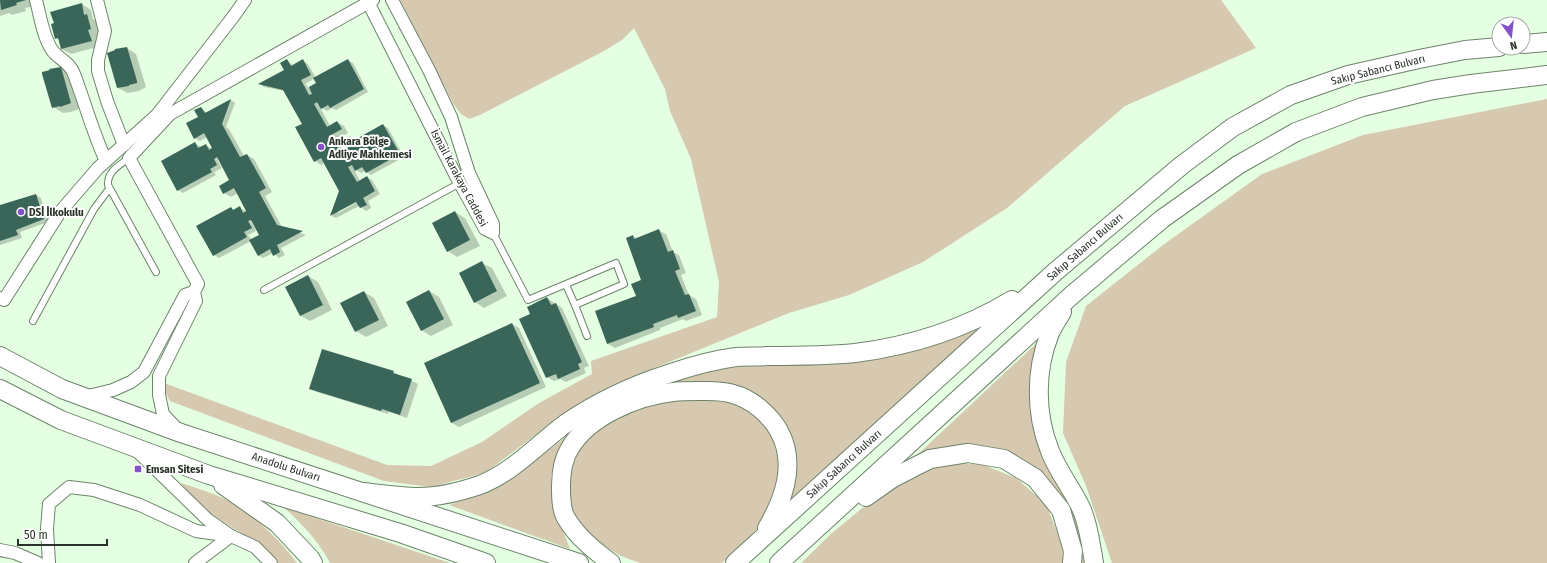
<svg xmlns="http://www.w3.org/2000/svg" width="1547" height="563" viewBox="0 0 1547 563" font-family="'Fira Sans Condensed',sans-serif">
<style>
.green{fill:#d7c8b0}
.shadow{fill:#0003;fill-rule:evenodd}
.building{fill:#396659}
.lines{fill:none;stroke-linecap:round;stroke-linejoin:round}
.lane-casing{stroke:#6d846b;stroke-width:8}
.street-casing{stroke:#6d846b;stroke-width:14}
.primary-casing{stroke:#6d846b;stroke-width:20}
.lane{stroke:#fff;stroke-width:6}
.street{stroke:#fff;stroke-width:12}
.primary{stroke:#fff;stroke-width:18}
.poi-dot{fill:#8551c9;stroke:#fff;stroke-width:1.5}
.labels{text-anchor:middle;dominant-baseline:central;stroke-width:4;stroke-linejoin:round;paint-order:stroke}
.street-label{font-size:11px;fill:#293228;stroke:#fff}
.poi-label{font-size:11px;font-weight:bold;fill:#293228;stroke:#fff;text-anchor:start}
</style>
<rect width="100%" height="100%" fill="#e5ffe2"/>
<!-- green -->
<g class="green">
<polygon points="400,0 1221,0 1256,48 1125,106 1007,208 923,262 849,295 789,313 613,385 538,433 485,473 430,487 384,481 170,401 165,392 164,383 387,465 431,466 482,442 539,403 592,374 591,361 717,317 719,282 691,159 670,111 665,89 634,28 622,40 604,51 480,115 469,119 461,114 454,105"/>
<polygon points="1547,99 1547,563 1112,563 1086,486 1063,433 1066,362 1086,306 1163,245 1262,174 1363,135"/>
<polygon points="985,327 787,508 795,467 755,398 656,387 563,446 551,475 556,512 570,549 449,505 496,487 524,469 605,407 697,371 750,363 932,345"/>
<polygon points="1041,339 1034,374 1079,518 1087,563 1077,563 1075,545 1031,470 944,449 915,457"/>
<polygon points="715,397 750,411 770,431 778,458 779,487 759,527 722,563 640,563 621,556 583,533 565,497 570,466 584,439 610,419 644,405"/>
<polygon points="933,463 981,464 1016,478 1046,504 1062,545 1063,563 801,563 832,533 889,486"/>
<path d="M 181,483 C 199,489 220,495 236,505 C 256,517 283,544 297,563 L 276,563 L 269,551 L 199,506 Z"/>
<path d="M 283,507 L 450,563 L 330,563 C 320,543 300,521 283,507 Z"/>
</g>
<!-- shadow -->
<g class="shadow">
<polygon points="0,0 35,0 36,6 25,8 26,11 12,15 9,13 0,16"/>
<polygon points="82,4 91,10 93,19 97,21 100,34 98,35 101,46 71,54 61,49 60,40 56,38"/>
<polygon points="127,48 136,54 146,87 139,91 128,93 118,88"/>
<path d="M 348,60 L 353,63 L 368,92 L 336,110 L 332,108 L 327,111 L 320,107 L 330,126 L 337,122 L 344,126 L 348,133 L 337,139 L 344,151 L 383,125 L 388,128 L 404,157 L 371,175 L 365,171 L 361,173 L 354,169 L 360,181 L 367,177 L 372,180 L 380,194 L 368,201 L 371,208 L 366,211 L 359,206 L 336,218 L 332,216 L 340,191 L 324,163 L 321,165 L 315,161 L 303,124 L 285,91 L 264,87 L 260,84 L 285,70 L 287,61 L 294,66 L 303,61 L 308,64 L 316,78 ZM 315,78 L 318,84 L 309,88 L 305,84 ZM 360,199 L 361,200 L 338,213 L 338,211 Z"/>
<polygon points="61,68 71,74 81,108 71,112 63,113 53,107"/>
<path d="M 231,100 L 235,103 L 226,127 L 229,129 L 244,156 L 247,155 L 254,159 L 272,192 L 265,196 L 282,227 L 306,235 L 281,248 L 285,255 L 279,258 L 273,253 L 263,258 L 258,255 L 251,241 L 219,258 L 214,255 L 231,208 L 234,210 L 240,208 L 249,213 L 238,193 L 231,197 L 224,193 L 231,180 L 218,158 L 217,159 L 222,168 L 214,172 L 216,175 L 183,193 L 178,190 L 195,143 L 201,147 L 206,145 L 212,149 L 214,149 L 207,137 L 200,141 L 195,138 L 201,108 L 207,113 ZM 253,220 L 262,235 L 252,240 L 248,235 L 256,231 L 251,221 Z"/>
<polygon points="36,195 41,198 48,222 20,232 22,238 0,245 0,206"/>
<polygon points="455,212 465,218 480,246 457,257 448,251"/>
<polygon points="659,231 666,234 673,252 679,255 686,273 681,275 689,295 696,299 702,315 686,321 683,319 660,328 660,330 615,348 608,344 596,312 637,296 643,280 633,236 638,239"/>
<polygon points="482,263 492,268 507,296 484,308 475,302"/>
<polygon points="308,276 318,282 332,310 310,321 301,316"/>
<polygon points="429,291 439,297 453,325 431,336 421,330"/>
<polygon points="364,292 374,298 388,326 366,337 356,331"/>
<polygon points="547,298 562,308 589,366 584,368 586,373 566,382 560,379 554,381 547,377 531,315"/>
<polygon points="512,324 519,328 546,387 459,427 452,423 425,363"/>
<polygon points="393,372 418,384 407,418 389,412 388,414 317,392 310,388"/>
</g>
<!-- building -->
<g class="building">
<polygon points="0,0 26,0 16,3 17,5 1,10"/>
<polygon points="82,3 84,15 87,14 91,29 88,30 92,41 61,49 58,38 55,39 51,24 54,23 50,12"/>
<polygon points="127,47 137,81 137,83 129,85 129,86 117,88 107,53 115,50 115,49"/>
<polygon points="287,59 291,66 303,59 311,75 301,80 309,95 312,94 309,87 316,83 313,78 348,59 364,89 330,108 328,105 321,109 317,102 314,104 327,127 337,121 342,129 331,135 344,158 347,156 343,150 351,146 349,143 383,124 400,154 366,173 362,167 355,171 352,165 348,167 357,182 367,176 375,191 363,198 367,205 360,208 356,202 330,216 339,191 321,158 314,162 295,127 302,124 283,90 258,84 284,70 280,63"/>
<polygon points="61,67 71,103 60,107 60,106 52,108 42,74 42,72 50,70 49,69"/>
<polygon points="231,99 222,124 240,157 247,154 266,188 259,192 277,225 303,231 277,245 280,252 273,256 270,249 258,256 249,240 259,235 251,220 248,221 252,228 244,232 247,237 213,256 196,226 231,207 233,210 240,206 243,213 246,211 234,188 223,194 219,186 229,180 217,157 214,159 217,165 210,169 212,172 177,191 161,161 195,142 198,148 206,144 209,150 212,148 204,133 194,139 186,123 198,117 194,110 201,107 205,113"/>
<polygon points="36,194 44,219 16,230 18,235 0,241 0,205"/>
<polygon points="455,211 470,240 447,252 432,223"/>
<polygon points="659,229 668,252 673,250 680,269 675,271 685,295 689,294 696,311 678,318 677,315 653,324 654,327 607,344 595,311 636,296 631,284 641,280 626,238 633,235 634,239"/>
<polygon points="482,261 497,291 474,303 459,273"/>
<polygon points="308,275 323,305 300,316 285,287"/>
<polygon points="429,290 444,319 421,331 406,302"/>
<polygon points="364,291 379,320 355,332 340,303"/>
<polygon points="547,297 551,305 556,303 582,362 578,364 580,369 558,379 556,374 546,378 519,319 530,314 527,307"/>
<polygon points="512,323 540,383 451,423 424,363"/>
<polygon points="322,349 394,371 393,373 412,379 400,415 382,409 381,411 309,389"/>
</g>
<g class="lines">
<defs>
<g id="lane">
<path d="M 129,158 C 120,165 107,171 108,185 L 156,272"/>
<polyline points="493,233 528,300 616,263 624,284 575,305 566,285"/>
<polyline points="264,290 460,183"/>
<polyline points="575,305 587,336"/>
<polyline points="33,321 94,209 109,189"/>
</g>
<g id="street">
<path d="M 36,0 C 40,15 43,37 52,50 C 58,59 70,62 74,74 C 85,103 93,133 106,161"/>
<polyline points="97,0 105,31 98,60 98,71 107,101 124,145"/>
<polyline points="367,0 456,176 485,229 493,233 493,224 469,173 451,117 429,70 392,0"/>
<polyline points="0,298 4,300 60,212 98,168 157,115 233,17 245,0"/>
<polyline points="84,397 113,390 131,382 144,372 185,295 194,292"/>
<polyline points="178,430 163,414 159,395 159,376 196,301 194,292 198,284 129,158 170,114 373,0"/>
<polyline points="137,451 208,520 231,536 255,547 271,563"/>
<polyline points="0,550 15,553 38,563"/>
<polyline points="49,563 47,529 49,504 69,487 94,490 140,505 196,531 231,536"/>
<polyline points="195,563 231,536"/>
</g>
<g id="primary">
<polyline points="1523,44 1547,42"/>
<path d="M 1062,312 C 1058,319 1053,326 1050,333 C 1035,370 1035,414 1050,451 C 1058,472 1073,490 1082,510 C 1089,527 1091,545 1094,563"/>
<polyline points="0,356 62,389 181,433 579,563"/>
<polyline points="0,389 61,420 209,475 400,533 486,563"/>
<polyline points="223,485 277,523 310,558 313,563"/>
<path d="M 363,492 C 381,494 400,497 419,497 C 437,497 462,491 480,485 C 513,472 537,445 565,424 C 598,401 633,385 671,373 C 692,366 714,360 736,357 C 746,356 757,357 767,356 C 796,356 826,356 855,353 C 911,346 964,329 1012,300"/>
<polyline points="866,497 893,478 930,459 968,453 1004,459 1035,478 1061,510 1073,551 1072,563"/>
<path d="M 611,563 C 594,550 577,537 566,518 C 561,510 561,495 561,486 C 561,473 563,459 570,448 C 589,416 637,396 673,392 C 681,391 689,391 697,391 C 709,391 722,390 733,394 C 752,399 770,415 779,431 C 797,464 784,499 767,528"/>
<polyline points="735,563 1056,271 1182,165 1233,127 1291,95 1348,75 1419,59 1465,50 1499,47"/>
<polyline points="779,563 1072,295 1162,219 1238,165 1296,132 1362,107 1433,90 1471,84 1547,75"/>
</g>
</defs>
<!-- lane casing -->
<use href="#lane" class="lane-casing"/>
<!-- street casing -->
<use href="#street" class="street-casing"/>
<!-- primary casing -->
<use href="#primary" class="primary-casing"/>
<!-- lane -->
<use href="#lane" class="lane"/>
<!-- street -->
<use href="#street" class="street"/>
<!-- primary -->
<use href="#primary" class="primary"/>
</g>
<!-- markers -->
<g class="poi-dot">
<circle cx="321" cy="147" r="4"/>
<circle cx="21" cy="212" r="4"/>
<rect x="134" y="465" width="8" height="8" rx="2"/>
</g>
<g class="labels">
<!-- street labels -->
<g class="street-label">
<text transform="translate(1378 70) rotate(-14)">Sakıp Sabancı Bulvarı</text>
<text transform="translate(459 178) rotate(62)">İsmail Karakaya Caddesi</text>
<text transform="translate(1085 247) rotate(-41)">Sakıp Sabancı Bulvarı</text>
<text transform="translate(844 464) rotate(-42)">Sakıp Sabancı Bulvarı</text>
<text transform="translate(286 467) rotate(18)">Anadolu Bulvarı</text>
</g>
<!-- poi labels -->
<g class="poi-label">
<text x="329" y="141">Ankara Bölge<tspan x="329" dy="13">Adliye Mahkemesi</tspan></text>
<text x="29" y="212">DSİ İlkokulu</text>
<text x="146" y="469">Emsan Sitesi</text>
</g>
</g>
<!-- north arrow -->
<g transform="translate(1511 36) rotate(165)"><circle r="19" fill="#ffffff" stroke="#a9ada9"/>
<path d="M0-3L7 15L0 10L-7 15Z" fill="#8551c9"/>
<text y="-6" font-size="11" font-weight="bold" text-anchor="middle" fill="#293228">N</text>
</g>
<!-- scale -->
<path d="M18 539v6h89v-6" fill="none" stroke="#293228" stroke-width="2"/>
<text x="24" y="539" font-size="12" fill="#293228" stroke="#ffffff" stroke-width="3" paint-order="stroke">50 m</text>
</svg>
